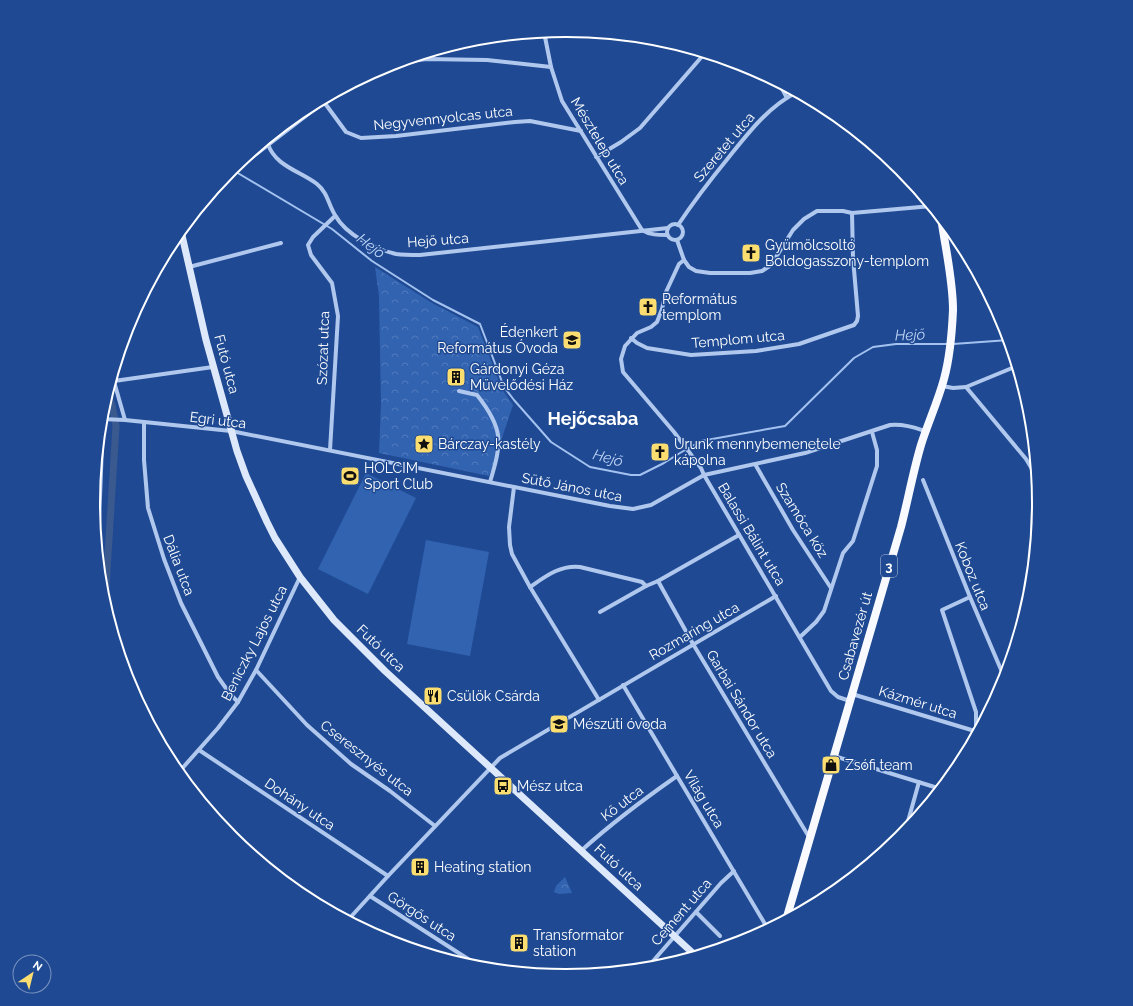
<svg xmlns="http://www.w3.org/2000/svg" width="1133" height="1006" viewBox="0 0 1133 1006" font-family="Raleway,sans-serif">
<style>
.forest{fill:url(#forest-crowns)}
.pitch{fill:#3263b1}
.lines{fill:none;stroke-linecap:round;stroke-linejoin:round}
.stream{stroke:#a4c2f0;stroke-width:2}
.canal{stroke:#3a598f;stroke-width:7}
.minor{stroke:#b1c8ee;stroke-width:4}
.secondary{stroke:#dde8fa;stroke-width:7}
.primary{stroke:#f8faff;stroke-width:8}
.labels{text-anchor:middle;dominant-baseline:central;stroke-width:3;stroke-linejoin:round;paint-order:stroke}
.shield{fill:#1f4a93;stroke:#bcc9df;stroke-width:1}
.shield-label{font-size:13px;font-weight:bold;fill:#fff}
.street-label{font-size:14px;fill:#fff;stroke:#1f4a93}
.poi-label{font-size:14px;fill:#fff;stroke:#1f4a93;text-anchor:start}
.water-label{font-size:15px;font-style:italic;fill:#bdd3f5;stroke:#1f4a93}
.district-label{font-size:18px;font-weight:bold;fill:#fff;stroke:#1f4a93}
.rim{fill:none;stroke:#fff;stroke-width:2}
</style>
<defs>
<pattern id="forest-crowns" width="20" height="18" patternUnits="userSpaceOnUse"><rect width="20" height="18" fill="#3263b1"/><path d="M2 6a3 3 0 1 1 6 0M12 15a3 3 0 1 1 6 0" fill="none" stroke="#517abd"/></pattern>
</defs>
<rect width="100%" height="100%" fill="#1f4a93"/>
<!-- forest -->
<g class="forest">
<polygon points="375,267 432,303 478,327 502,389 513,405 489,476 379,453 381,404 379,296"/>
<polygon points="565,877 572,893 559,894 554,892 556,886"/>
</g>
<!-- pitch -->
<g class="pitch">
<polygon points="366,473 416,498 368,594 318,569"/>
<polygon points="426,540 489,552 470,656 407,644"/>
</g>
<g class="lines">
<!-- stream -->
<g class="stream">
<polyline points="231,169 332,229 372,261 433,300 480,324 504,387 514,400 551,442 590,467 631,475 640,475 664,463 680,453 701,441 785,426 854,358 873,347 896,344 949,344"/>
<polyline points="953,344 1009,340"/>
</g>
<!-- canal -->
<polyline class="canal" points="105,603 116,426 112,405 107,396"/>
<!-- minor -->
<g class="minor">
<path d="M 544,32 L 551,67 L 562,101 L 642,230 C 650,235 658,235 667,235"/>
<polyline points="376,71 398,63 426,59 487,60 551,67"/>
<polyline points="779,83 787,98"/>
<polyline points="324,102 346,132 361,138 396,136 515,122 530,121 581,131"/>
<path d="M 268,144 C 275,166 300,171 317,184 C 328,193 328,204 335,215 C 346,235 375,249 396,254 C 404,255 413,255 420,255 L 668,228"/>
<polyline points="249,155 251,158 324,102 355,82"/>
<polyline points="596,157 621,142 640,128 705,53"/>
<circle cx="675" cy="232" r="8"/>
<path d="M 678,225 C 694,201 711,179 729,157 C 749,132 768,107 797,92"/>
<polyline points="677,240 684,260 679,264 666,292 662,309 657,322 651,327 637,333 625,346 621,359 623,372 674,432 701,468 704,475 831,691 838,697 850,701"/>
<polyline points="684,260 689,267 696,271 710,273 750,273 762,271 771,265 793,230 804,219 817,211 843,211 852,213 932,206"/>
<polyline points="189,267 281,243"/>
<polyline points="631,338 637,343 647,348 691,355 756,351 799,344 854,325 857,321 858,316 853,258 852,213"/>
<polyline points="113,378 125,420"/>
<polyline points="114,381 213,367"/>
<polyline points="942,386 953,388 966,387 1017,366"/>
<polyline points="966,387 1026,459 1035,474 1037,483"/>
<path d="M 459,391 L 477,395 C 504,429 502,442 490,482"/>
<path d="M 102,419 L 125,420 L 231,431 L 610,506 L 633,509 L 651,505 L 704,475 L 805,453 L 890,425 C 903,424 913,427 925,431"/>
<polyline points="144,422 144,460 148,508 164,559 181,603 218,677 230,694 238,702"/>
<polyline points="330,450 338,316 332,283 311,255 308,245 313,237 335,216"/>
<polyline points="755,464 793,530 831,588"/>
<polyline points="923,480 970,597 1005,679"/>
<polyline points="514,487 509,527 510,545 512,554 530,587 599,700"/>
<polyline points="98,549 103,419"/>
<polyline points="658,581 693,644 809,837"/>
<path d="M 530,587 C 546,576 560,565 580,567 L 642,582 L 646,586"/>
<polyline points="970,597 942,610 976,712 976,731"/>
<polyline points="600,612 646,586 658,581 739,535"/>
<polyline points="800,637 816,622 824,611 843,553 853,541 877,466 877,450 872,432"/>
<polyline points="256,670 307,725 351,764 390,791 435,826"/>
<polyline points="623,685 765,924"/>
<polyline points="852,694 978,732"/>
<polyline points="199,750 388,876"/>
<polyline points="834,756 941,789"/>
<polyline points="179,772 218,728 238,702 256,670 300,577"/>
<polyline points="905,832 919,782"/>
<path d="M 582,850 C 612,823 644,799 677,776"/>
<polyline points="370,896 482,968"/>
<polyline points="696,912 720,936"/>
<polyline points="348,920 388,876 500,758 776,596"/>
<polyline points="647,968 721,883 734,871"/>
</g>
<!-- secondary -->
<polyline class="secondary" points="181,231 206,340 237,451 246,476 267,522 275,538 300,577 334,620 385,671 696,956"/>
<!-- primary -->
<path class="primary" d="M 786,920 L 901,527 C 908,500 913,472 921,445 C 928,423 938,401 944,379 C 950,357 952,333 953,310 C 953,279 945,247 941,217"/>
</g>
<!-- icons -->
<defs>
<symbol id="church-square" viewBox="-11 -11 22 22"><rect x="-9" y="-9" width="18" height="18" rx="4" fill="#fcdd70" stroke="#1f4a93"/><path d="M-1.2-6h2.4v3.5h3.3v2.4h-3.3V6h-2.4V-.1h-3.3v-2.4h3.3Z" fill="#111"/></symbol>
<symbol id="school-square" viewBox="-11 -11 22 22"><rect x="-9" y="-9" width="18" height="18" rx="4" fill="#fcdd70" stroke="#1f4a93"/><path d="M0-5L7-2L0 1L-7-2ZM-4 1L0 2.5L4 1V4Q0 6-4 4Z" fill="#111"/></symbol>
<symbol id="building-square" viewBox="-11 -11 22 22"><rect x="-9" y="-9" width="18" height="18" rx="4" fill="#fcdd70" stroke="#1f4a93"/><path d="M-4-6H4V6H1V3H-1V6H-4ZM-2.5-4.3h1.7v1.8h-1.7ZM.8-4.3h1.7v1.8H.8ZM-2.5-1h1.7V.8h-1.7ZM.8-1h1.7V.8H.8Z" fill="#111"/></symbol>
<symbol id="sight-square" viewBox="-11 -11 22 22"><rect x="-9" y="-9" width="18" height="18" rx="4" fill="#fcdd70" stroke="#1f4a93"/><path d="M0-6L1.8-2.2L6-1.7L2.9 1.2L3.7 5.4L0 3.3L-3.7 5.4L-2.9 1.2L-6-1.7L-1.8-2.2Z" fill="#111"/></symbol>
<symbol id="stadium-square" viewBox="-11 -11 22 22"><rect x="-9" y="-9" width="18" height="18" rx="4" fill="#fcdd70" stroke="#1f4a93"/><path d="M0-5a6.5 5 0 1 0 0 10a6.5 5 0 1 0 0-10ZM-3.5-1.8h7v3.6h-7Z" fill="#111"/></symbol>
<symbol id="restaurant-square" viewBox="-11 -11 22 22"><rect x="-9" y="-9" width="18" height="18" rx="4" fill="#fcdd70" stroke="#1f4a93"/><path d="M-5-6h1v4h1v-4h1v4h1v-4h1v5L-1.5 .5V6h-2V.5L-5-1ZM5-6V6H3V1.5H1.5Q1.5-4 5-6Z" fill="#111"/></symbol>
<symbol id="shop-square" viewBox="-11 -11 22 22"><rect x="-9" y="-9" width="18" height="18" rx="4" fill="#fcdd70" stroke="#1f4a93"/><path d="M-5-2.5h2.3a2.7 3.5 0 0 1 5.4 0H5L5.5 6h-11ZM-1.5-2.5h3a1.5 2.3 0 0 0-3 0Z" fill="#111"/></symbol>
<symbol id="bus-square" viewBox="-11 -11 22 22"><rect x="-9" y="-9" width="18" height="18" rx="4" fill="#fcdd70" stroke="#1f4a93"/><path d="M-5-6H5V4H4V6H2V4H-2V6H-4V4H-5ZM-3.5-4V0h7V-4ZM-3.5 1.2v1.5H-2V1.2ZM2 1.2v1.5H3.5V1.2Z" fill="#111"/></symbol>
</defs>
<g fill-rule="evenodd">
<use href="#church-square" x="740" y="242" width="22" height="22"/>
<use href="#church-square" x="637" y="296" width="22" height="22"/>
<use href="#school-square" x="561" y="329" width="22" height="22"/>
<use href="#building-square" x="445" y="366" width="22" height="22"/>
<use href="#sight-square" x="413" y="433" width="22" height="22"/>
<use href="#church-square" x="649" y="441" width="22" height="22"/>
<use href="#stadium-square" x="339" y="465" width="22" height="22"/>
<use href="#restaurant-square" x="422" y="685" width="22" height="22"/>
<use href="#school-square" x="548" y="713" width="22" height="22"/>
<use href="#shop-square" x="820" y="754" width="22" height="22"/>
<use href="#bus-square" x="492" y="775" width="22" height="22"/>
<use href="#building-square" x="409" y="856" width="22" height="22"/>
<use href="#building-square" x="508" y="932" width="22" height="22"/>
</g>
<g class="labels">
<!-- shield labels -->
<rect class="shield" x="881" y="555" width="16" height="22" rx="3"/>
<g class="shield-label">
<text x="889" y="566">3</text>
</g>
<!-- street labels -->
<g class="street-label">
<text transform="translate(443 118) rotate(-6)">Negyvennyolcas utca</text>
<text transform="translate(600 141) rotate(59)">Mésztelep utca</text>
<text transform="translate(724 147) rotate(-50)">Szeretet utca</text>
<text transform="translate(438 240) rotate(-4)">Hejő utca</text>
<text transform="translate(738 339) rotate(-5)">Templom utca</text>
<text transform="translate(323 348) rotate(-88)">Szózat utca</text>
<text transform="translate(227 364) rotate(75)">Futó utca</text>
<text transform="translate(218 420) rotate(7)">Egri utca</text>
<text transform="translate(572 487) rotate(11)">Sütő János utca</text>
<text transform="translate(802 520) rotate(58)">Szamóca köz</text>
<text transform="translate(752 534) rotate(59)">Balassi Bálint utca</text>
<text transform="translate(179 565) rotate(69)">Dália utca</text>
<text transform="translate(973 576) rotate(68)">Koboz utca</text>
<text transform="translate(694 631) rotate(-30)">Rozmaring utca</text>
<text transform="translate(855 636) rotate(-74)">Csabavezér út</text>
<text transform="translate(254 643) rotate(-63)">Beniczky Lajos utca</text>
<text transform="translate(381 648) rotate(44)">Futó utca</text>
<text transform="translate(918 702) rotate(17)">Kázmér utca</text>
<text transform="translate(742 704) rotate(59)">Garbai Sándor utca</text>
<text transform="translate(367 758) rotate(38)">Cseresznyés utca</text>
<text transform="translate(704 799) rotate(59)">Világ utca</text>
<text transform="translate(622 803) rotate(-37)">Kő utca</text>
<text transform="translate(300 804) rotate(34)">Dohány utca</text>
<text transform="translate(619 867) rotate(43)">Futó utca</text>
<text transform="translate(681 912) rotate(-49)">Cement utca</text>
<text transform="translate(422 916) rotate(33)">Görgős utca</text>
</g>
<!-- poi labels -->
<g class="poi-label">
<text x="765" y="245">Gyümölcsoltó<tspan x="765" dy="16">Boldogasszony-templom</tspan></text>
<text x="662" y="299">Református<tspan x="662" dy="16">templom</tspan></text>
<text x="558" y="332" text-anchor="end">Édenkert<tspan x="558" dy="16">Református Óvoda</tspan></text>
<text x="470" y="369">Gárdonyi Géza<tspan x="470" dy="16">Művelődési Ház</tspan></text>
<text x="438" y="444">Bárczay-kastély</text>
<text x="674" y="444">Urunk mennybemenetele<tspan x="674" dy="16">kápolna</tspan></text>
<text x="364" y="468">HOLCIM<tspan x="364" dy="16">Sport Club</tspan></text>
<text x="447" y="696">Csülök Csárda</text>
<text x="573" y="724">Mészúti óvoda</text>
<text x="845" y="765">Zsófi team</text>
<text x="517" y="786">Mész utca</text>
<text x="434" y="867">Heating station</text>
<text x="533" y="935">Transformator<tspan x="533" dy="16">station</tspan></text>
</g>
<!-- water labels -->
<g class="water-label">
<text transform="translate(371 246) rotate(37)">Hejő</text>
<text transform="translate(910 335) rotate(-2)">Hejő</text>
<text transform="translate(608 458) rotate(15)">Hejő</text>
</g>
<!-- district labels -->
<g class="district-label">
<text x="593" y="418">Hejőcsaba</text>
</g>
</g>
<!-- crop -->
<path d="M0 0H1133V1006H0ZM100 503a466 466 0 1 1 932 0a466 466 0 1 1-932 0Z" fill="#1f4a93" fill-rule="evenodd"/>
<path class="rim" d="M100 503a466 466 0 1 1 932 0a466 466 0 1 1-932 0Z"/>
<!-- north arrow -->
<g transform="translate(32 974) rotate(35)"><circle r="19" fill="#1f4a93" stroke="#7992be"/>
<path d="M0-3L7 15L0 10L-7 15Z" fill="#fcdd70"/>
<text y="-6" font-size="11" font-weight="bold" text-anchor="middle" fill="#ffffff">N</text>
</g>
</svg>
